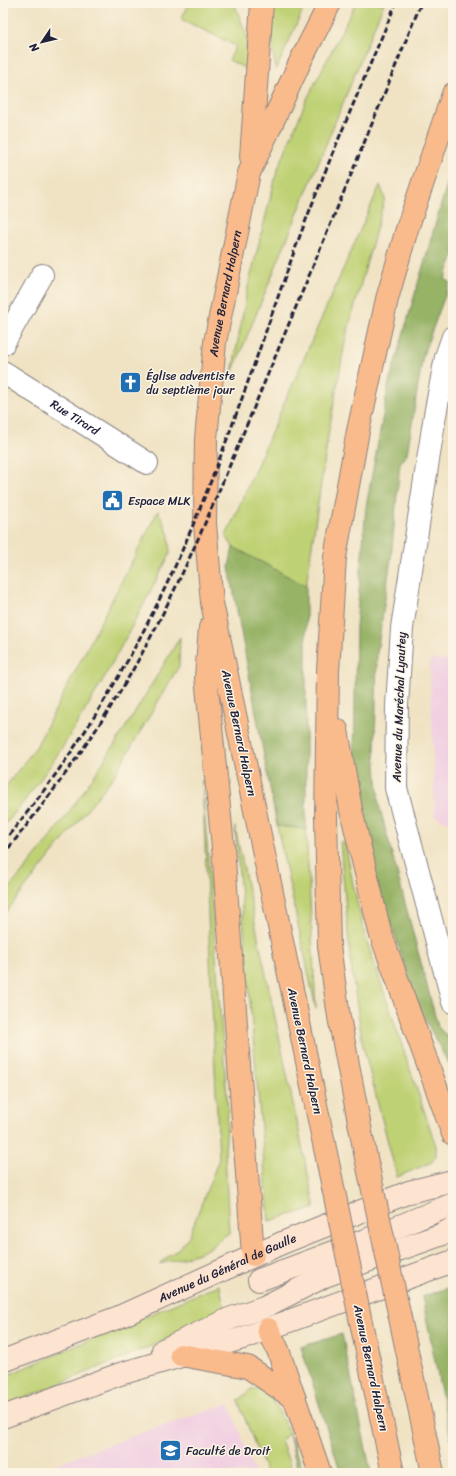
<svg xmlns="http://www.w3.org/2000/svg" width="456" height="1476" viewBox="0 0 456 1476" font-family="Sriracha,sans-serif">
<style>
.built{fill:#f1d0e2}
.green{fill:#bfd174;stroke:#707a58}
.forest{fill:#97b366;stroke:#5c6a50}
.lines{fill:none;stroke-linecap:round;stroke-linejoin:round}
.minor-casing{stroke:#898280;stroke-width:24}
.secondary-casing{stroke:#898280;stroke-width:24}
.trunk-casing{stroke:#898280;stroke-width:24}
.minor{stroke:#fff;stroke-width:22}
.secondary{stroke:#fde4d1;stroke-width:22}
.trunk{stroke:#fabb8c;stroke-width:22}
.rail{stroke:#22223b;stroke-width:3;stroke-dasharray:6 3;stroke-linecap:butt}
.trunk-bridge-casing{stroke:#898280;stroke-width:24;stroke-linecap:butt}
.trunk-bridge{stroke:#fabb8c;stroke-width:22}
.labels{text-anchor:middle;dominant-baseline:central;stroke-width:3;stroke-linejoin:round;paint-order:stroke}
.street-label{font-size:12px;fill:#22223b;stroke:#fcf5e5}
.poi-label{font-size:12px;fill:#22223b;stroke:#fcf5e5;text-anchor:start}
</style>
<rect width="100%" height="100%" fill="#fcf5e5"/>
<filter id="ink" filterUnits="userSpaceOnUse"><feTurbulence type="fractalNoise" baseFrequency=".025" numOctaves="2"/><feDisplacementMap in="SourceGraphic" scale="8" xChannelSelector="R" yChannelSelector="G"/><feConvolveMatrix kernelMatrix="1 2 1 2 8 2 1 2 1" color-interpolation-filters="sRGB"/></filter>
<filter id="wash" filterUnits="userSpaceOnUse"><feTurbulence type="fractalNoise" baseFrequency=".012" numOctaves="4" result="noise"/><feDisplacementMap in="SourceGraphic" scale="16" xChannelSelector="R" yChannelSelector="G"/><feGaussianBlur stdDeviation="0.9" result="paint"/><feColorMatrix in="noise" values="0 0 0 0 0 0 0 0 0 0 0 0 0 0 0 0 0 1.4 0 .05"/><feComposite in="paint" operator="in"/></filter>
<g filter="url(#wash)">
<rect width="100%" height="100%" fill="#f0e3c4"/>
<!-- built -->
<g class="built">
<polygon points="430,659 453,661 453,824 435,816"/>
<polygon points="229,1404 255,1473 31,1473 155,1428"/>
</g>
<!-- green -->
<g class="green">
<polygon points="190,3 234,3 247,36 248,70 229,60 236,46 181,19"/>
<polygon points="266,3 306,3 276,70"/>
<polygon points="356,3 384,3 232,373 247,291 277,171 306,101"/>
<polygon points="380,185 385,198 346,337 328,436 306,586 233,547 226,536"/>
<path d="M 158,511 L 169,535 L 170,554 C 120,648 73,746 3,827 L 3,790 L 36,747 Z"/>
<path d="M 180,637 L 179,666 L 114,776 L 3,916 L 3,895 C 73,816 127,727 180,637 Z"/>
<path d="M 202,780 L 228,1110 L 225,1153 L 229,1233 C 221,1237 217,1244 209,1248 C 194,1256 176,1260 159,1264 L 180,1247 L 189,1236 L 219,1159 Z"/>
<polygon points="277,826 306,829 316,1009"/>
<polygon points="235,827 315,1208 269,1221"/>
<polygon points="340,842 345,843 353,884 365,936 436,1146 436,1156 432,1162 397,1177 363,1046 351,966"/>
<polygon points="219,1285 227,1315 3,1407 3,1377"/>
<path d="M 251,1389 C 254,1389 258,1388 260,1389 C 272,1391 284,1423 289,1433 L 281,1441 L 293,1473 L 266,1473 L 238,1401 Z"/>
</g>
<!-- forest -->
<g class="forest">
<polygon points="449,177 453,178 453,257 445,279 450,282 423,355 407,454 400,463 391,558 377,653 375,751 379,805 438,1027 453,1042 453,1072 420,1010 373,871 354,766 356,627 366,507 389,383"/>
<polygon points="233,547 306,586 306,829 277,826 229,567"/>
<polygon points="453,1286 453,1451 422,1297"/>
<polygon points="342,1334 371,1473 341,1473 301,1347"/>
<polygon points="289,1433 304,1473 298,1473"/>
</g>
</g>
<g filter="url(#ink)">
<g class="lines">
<defs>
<g id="minor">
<polyline points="453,337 446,357 435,415 402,628 397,705 396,788 453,1002"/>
<polyline points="3,344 42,275"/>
<path id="s1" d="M 3,372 L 147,463"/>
</g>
<g id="secondary">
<polyline points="259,1280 366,1240 453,1204"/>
<polyline points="163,1350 229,1319 264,1307 325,1276 443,1234 453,1228"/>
<path id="s2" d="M 3,1361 L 119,1317 L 282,1243 L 409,1192 L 453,1181"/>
<polyline points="3,1417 120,1374 243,1338 453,1261"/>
</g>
<g id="trunk">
<polyline points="251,157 262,3"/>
<polyline points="210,628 206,677 223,847 253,1255"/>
<polyline points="337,730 351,810 380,932 453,1134"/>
<polyline points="364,1148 339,1017 329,946 326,818 328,671 335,557 358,431 387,299 407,229 453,94"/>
<path id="s3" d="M 328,1163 L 212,603 L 205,524 L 206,439 L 215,342 L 249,173 L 302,58 L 330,3"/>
<polyline points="268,1329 278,1350 320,1473"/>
<polyline points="406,1346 433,1473"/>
<polyline points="181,1355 248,1367 295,1399"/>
<polyline points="369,1361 393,1473"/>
</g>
</defs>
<!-- minor casing -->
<use href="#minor" class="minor-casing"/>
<!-- secondary casing -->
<use href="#secondary" class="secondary-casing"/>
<!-- trunk casing -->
<use href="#trunk" class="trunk-casing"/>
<!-- minor -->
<use href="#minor" class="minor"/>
<!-- secondary -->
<use href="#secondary" class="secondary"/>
<!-- trunk -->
<use href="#trunk" class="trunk"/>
<!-- rail -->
<g class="rail">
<path d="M 3,842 C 79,752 141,647 187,539 C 229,442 262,340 298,241 C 328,161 363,82 396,3"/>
<path d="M 3,855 C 45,803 85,749 120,692 C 182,588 226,473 273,362 C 323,242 373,123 421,3"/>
</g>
<defs>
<g id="trunk-bridge">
<polyline points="364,1148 406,1346"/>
<polyline points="328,1163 369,1361"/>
</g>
</defs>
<!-- trunk-bridge casing -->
<use href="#trunk-bridge" class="trunk-bridge-casing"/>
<!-- trunk-bridge -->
<use href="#trunk-bridge" class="trunk-bridge"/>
</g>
</g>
<!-- icons -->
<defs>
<symbol id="church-square" viewBox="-11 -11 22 22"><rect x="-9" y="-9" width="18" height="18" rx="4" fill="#1f6fb2" stroke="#fcf5e5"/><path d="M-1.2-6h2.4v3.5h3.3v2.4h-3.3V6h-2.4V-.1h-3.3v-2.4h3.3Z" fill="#fff"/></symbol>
<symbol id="civic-square" viewBox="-11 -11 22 22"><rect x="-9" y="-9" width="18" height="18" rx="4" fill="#1f6fb2" stroke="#fcf5e5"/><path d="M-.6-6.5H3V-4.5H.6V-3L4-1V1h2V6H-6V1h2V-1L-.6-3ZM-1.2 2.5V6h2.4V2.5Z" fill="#fff"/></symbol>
<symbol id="university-square" viewBox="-11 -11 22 22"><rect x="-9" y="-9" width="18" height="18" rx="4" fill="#1f6fb2" stroke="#fcf5e5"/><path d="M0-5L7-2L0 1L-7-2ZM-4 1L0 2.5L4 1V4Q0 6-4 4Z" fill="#fff"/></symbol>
</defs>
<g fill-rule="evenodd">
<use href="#church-square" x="118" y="370" width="25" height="25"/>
<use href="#civic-square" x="100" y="488" width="25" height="25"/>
<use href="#university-square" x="158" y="1438" width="25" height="25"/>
</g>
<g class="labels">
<!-- street labels -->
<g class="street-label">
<text stroke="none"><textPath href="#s3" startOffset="883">Avenue Bernard Halpern</textPath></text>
<text stroke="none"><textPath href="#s1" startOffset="85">Rue Tirard</textPath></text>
<text transform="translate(399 707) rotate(-88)">Avenue du Maréchal Lyautey</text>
<text transform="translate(239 733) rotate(78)">Avenue Bernard Halpern</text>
<text transform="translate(305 1051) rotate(78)">Avenue Bernard Halpern</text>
<text stroke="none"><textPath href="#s2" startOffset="243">Avenue du Général de Gaulle</textPath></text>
<text transform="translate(371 1368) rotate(78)">Avenue Bernard Halpern</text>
</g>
<!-- poi labels -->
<g class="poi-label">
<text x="146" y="376">Église adventiste<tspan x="146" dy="14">du septième jour</tspan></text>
<text x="128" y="501">Espace MLK</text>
<text x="186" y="1451">Faculté de Droit</text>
</g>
</g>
<!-- margin -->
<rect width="456" height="1476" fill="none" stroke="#fcf5e5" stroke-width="16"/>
<!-- north arrow -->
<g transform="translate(42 42) rotate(235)" stroke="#fcf5e5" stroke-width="3" paint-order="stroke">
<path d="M0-3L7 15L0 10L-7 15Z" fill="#22223b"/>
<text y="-6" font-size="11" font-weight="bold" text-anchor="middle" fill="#22223b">N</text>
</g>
</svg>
